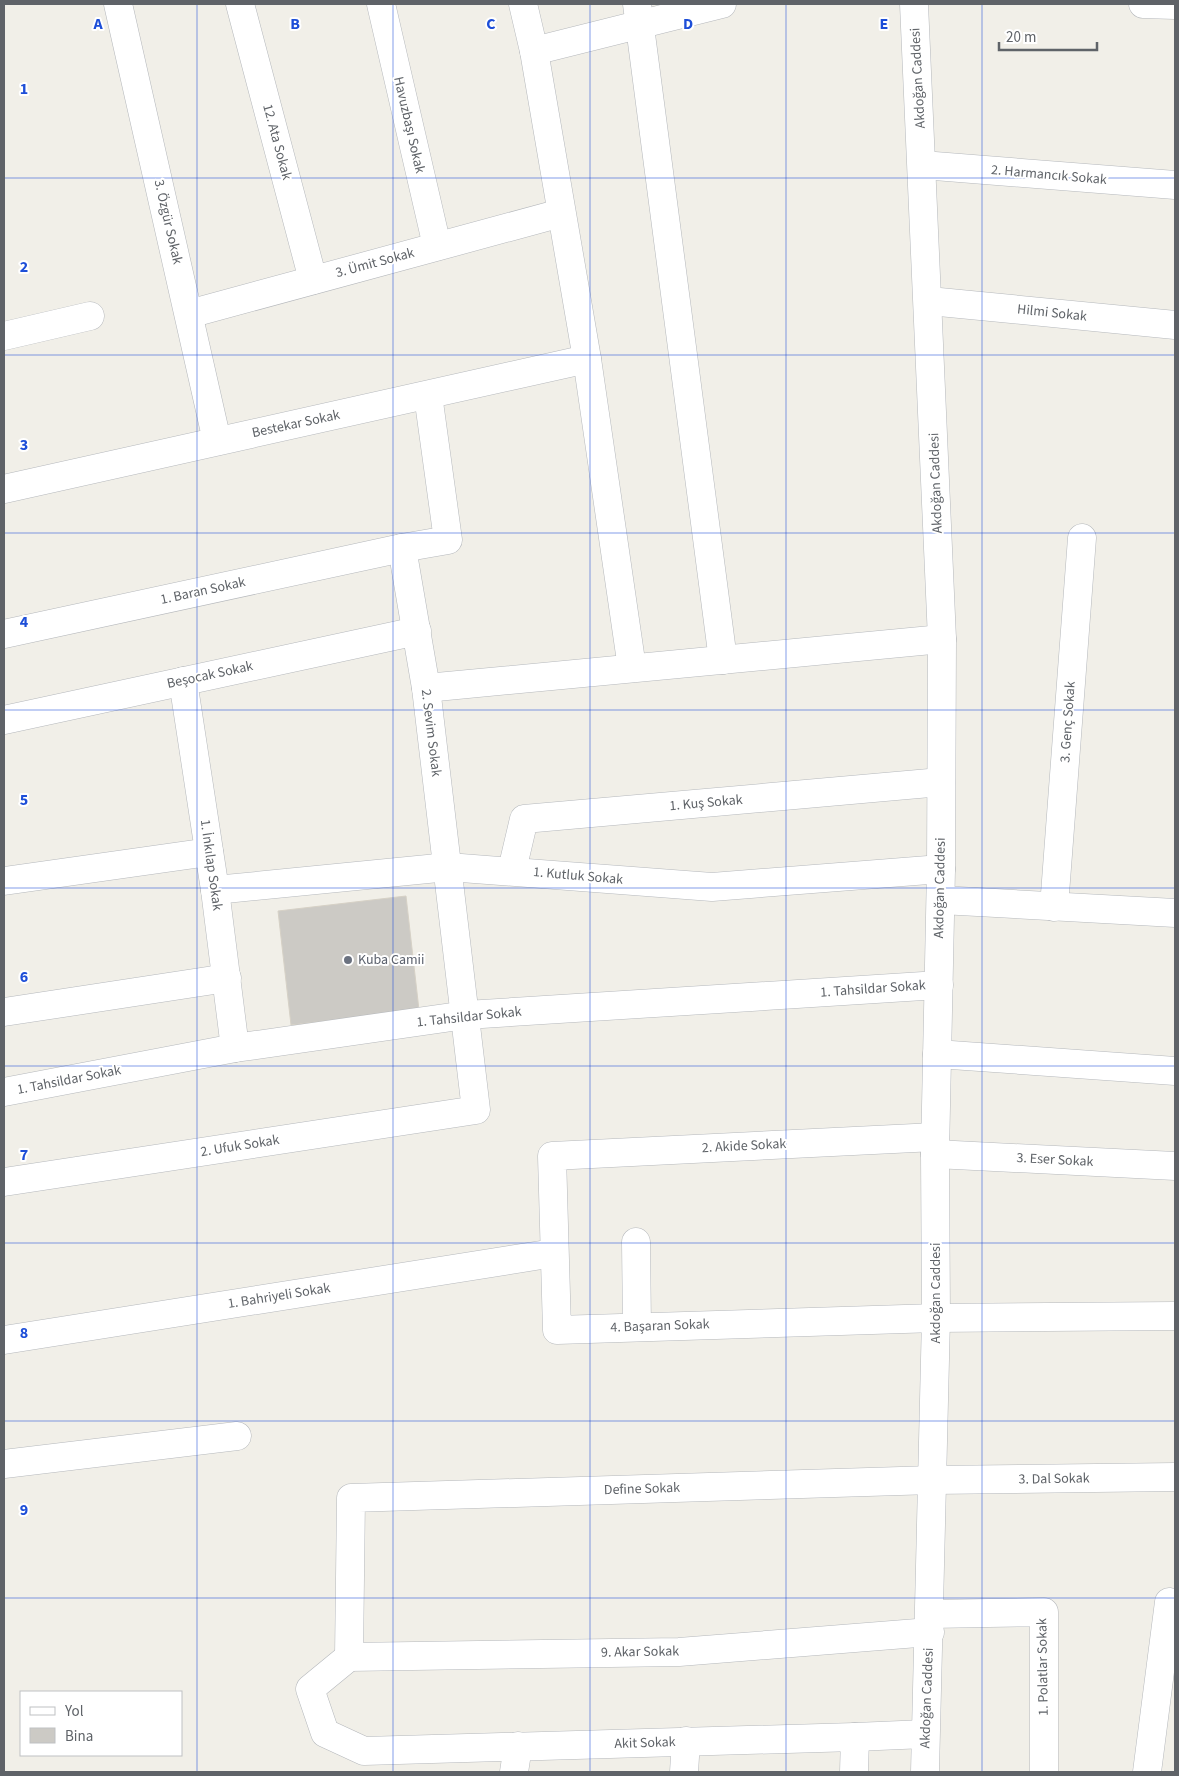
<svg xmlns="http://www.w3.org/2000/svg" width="1179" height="1776" viewBox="0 0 1179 1776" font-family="'Source Sans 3',sans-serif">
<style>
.building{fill:#cccac5;stroke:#d6d1c6}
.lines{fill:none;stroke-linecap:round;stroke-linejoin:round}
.minor-casing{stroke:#b5b8bc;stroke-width:29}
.tertiary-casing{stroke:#b5b8bc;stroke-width:29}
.minor{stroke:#fff;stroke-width:28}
.tertiary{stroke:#fff;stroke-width:28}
.grid{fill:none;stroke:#1d4ed8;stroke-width:1;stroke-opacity:0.55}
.worship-dot{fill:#6b7280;stroke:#fff;stroke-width:2}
.labels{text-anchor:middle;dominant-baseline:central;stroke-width:4;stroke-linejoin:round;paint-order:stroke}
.street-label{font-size:14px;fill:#5f6368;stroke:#fff}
.worship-label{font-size:14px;fill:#5b616d;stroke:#fff;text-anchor:start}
.grid-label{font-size:16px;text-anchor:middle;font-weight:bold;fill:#1d4ed8;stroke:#fff;stroke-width:4;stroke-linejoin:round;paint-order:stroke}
</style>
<rect width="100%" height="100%" fill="#f1efe8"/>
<!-- building -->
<polygon class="building" points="406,896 419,1010 291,1025 278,911"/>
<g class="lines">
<defs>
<g id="minor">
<polyline points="118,4 217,441"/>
<polyline points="240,4 313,280"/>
<polyline points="381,4 437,246"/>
<polyline points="523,4 534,51 587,359 632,668"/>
<polyline points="637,4 723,660"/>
<polyline points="1143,4 1175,5"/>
<polyline points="534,51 722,4"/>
<polyline points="922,165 1175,185"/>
<polyline points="929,301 1175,325"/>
<polyline points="189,314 561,213"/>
<polyline points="4,336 90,316"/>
<polyline points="4,489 587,359"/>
<polyline points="4,634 402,548"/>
<polyline points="183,681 215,890 235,1048"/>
<polyline points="426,688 942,639"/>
<polyline points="4,720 417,631"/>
<polyline points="512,870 524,819 941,782"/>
<polyline points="4,881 209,852"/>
<polyline points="215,890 448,867 712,887 941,869"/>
<polyline points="941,900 1175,913"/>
<polyline points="1054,907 1082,538"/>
<polyline points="4,1012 227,978"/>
<polyline points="937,1054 1175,1071"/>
<polyline points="4,1092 235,1048 466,1015 939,985"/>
<polyline points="935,1137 552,1156 557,1330 936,1318 1175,1316"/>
<polyline points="935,1154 1175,1166"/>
<polyline points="4,1182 476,1110 426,688 402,548 448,540 428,395"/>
<polyline points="636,1242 637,1327"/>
<polyline points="4,1340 554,1253"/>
<polyline points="4,1464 237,1436"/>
<polyline points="930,1614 1044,1612 1044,1772"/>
<polyline points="349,1657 351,1498 933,1480 1175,1477"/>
<polyline points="349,1657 310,1689 325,1733 364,1751 855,1737"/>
<polyline points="349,1657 679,1652 930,1632"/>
<polyline points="514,1772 518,1746"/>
<polyline points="684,1772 686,1741"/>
<polyline points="1147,1772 1169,1602"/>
</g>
<g id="tertiary">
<polyline points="914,4 942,639 941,869 935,1154 936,1318 925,1772"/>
<polyline points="854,1772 855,1737 925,1734"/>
</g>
</defs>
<!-- minor casing -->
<use href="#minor" class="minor-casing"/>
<!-- tertiary casing -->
<use href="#tertiary" class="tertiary-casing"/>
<!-- minor -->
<use href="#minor" class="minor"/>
<!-- tertiary -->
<use href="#tertiary" class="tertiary"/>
</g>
<!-- grid -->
<path class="grid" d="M 197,4 L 197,1772M 393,4 L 393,1772M 590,4 L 590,1772M 786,4 L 786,1772M 982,4 L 982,1772M 4,178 L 1175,178M 4,355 L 1175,355M 4,533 L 1175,533M 4,710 L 1175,710M 4,888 L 1175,888M 4,1066 L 1175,1066M 4,1243 L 1175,1243M 4,1421 L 1175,1421M 4,1598 L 1175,1598"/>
<!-- markers -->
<circle class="worship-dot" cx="348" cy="960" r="5"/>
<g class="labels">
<!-- street labels -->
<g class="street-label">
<text transform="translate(918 78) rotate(-93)">Akdoğan Caddesi</text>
<text transform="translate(409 125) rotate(77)">Havuzbaşı Sokak</text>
<text transform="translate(277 142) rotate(75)">12. Ata Sokak</text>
<text transform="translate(1049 175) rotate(5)">2. Harmancık Sokak</text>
<text transform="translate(168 222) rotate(77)">3. Özgür Sokak</text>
<text transform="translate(375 263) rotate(-15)">3. Ümit Sokak</text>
<text transform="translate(1052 313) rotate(6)">Hilmi Sokak</text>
<text transform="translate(296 424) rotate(-12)">Bestekar Sokak</text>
<text transform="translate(936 483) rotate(-92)">Akdoğan Caddesi</text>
<text transform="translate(203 591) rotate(-12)">1. Baran Sokak</text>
<text transform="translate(210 675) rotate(-12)">Beşocak Sokak</text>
<text transform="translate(1068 722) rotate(-86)">3. Genç Sokak</text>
<text transform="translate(431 733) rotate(83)">2. Sevim Sokak</text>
<text transform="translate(706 803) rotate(-5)">1. Kuş Sokak</text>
<text transform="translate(211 865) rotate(82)">1. İnkılap Sokak</text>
<text transform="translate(578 876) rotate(5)">1. Kutluk Sokak</text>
<text transform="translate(940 888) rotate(-89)">Akdoğan Caddesi</text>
<text transform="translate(873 989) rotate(-4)">1. Tahsildar Sokak</text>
<text transform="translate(469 1017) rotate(-6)">1. Tahsildar Sokak</text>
<text transform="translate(69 1080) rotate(-11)">1. Tahsildar Sokak</text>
<text transform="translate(240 1146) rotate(-9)">2. Ufuk Sokak</text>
<text transform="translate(744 1146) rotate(-3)">2. Akide Sokak</text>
<text transform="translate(1055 1160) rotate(3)">3. Eser Sokak</text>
<text transform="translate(936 1293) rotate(-90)">Akdoğan Caddesi</text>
<text transform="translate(279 1296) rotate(-9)">1. Bahriyeli Sokak</text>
<text transform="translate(660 1326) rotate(-2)">4. Başaran Sokak</text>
<text transform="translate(1054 1479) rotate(-1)">3. Dal Sokak</text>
<text transform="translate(642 1489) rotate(-2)">Define Sokak</text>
<text transform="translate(640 1652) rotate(-1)">9. Akar Sokak</text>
<text transform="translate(1043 1667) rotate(-91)">1. Polatlar Sokak</text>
<text transform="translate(927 1698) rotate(-88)">Akdoğan Caddesi</text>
<text transform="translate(645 1743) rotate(-2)">Akit Sokak</text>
</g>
<!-- worship labels -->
<g class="worship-label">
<text x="358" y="960">Kuba Camii</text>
</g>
</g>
<g class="grid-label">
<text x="98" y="29">A</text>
<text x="295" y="29">B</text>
<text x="491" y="29">C</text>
<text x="688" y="29">D</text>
<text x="884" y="29">E</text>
<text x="24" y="94">1</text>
<text x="24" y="272">2</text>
<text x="24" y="450">3</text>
<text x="24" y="627">4</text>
<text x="24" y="805">5</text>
<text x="24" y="982">6</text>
<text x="24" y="1160">7</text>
<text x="24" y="1338">8</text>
<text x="24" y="1515">9</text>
</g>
<!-- border -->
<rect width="1179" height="1776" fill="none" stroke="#5f6368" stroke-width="10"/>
<!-- legend -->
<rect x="20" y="1691" width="162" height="65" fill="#ffffff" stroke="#bfc1c3"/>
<rect x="30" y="1707" width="25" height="8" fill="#ffffff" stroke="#bfc1c3"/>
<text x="65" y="1716" font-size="15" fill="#5f6368">Yol</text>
<rect x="30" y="1728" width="25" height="15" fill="#cccac5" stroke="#bfc1c3"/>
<text x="65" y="1741" font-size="15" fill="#5f6368">Bina</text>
<!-- scale -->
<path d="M999 42v8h98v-8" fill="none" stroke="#5f6368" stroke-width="2.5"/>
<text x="1006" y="42" font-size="15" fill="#5f6368" stroke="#ffffff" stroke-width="4" paint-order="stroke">20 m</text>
</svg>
